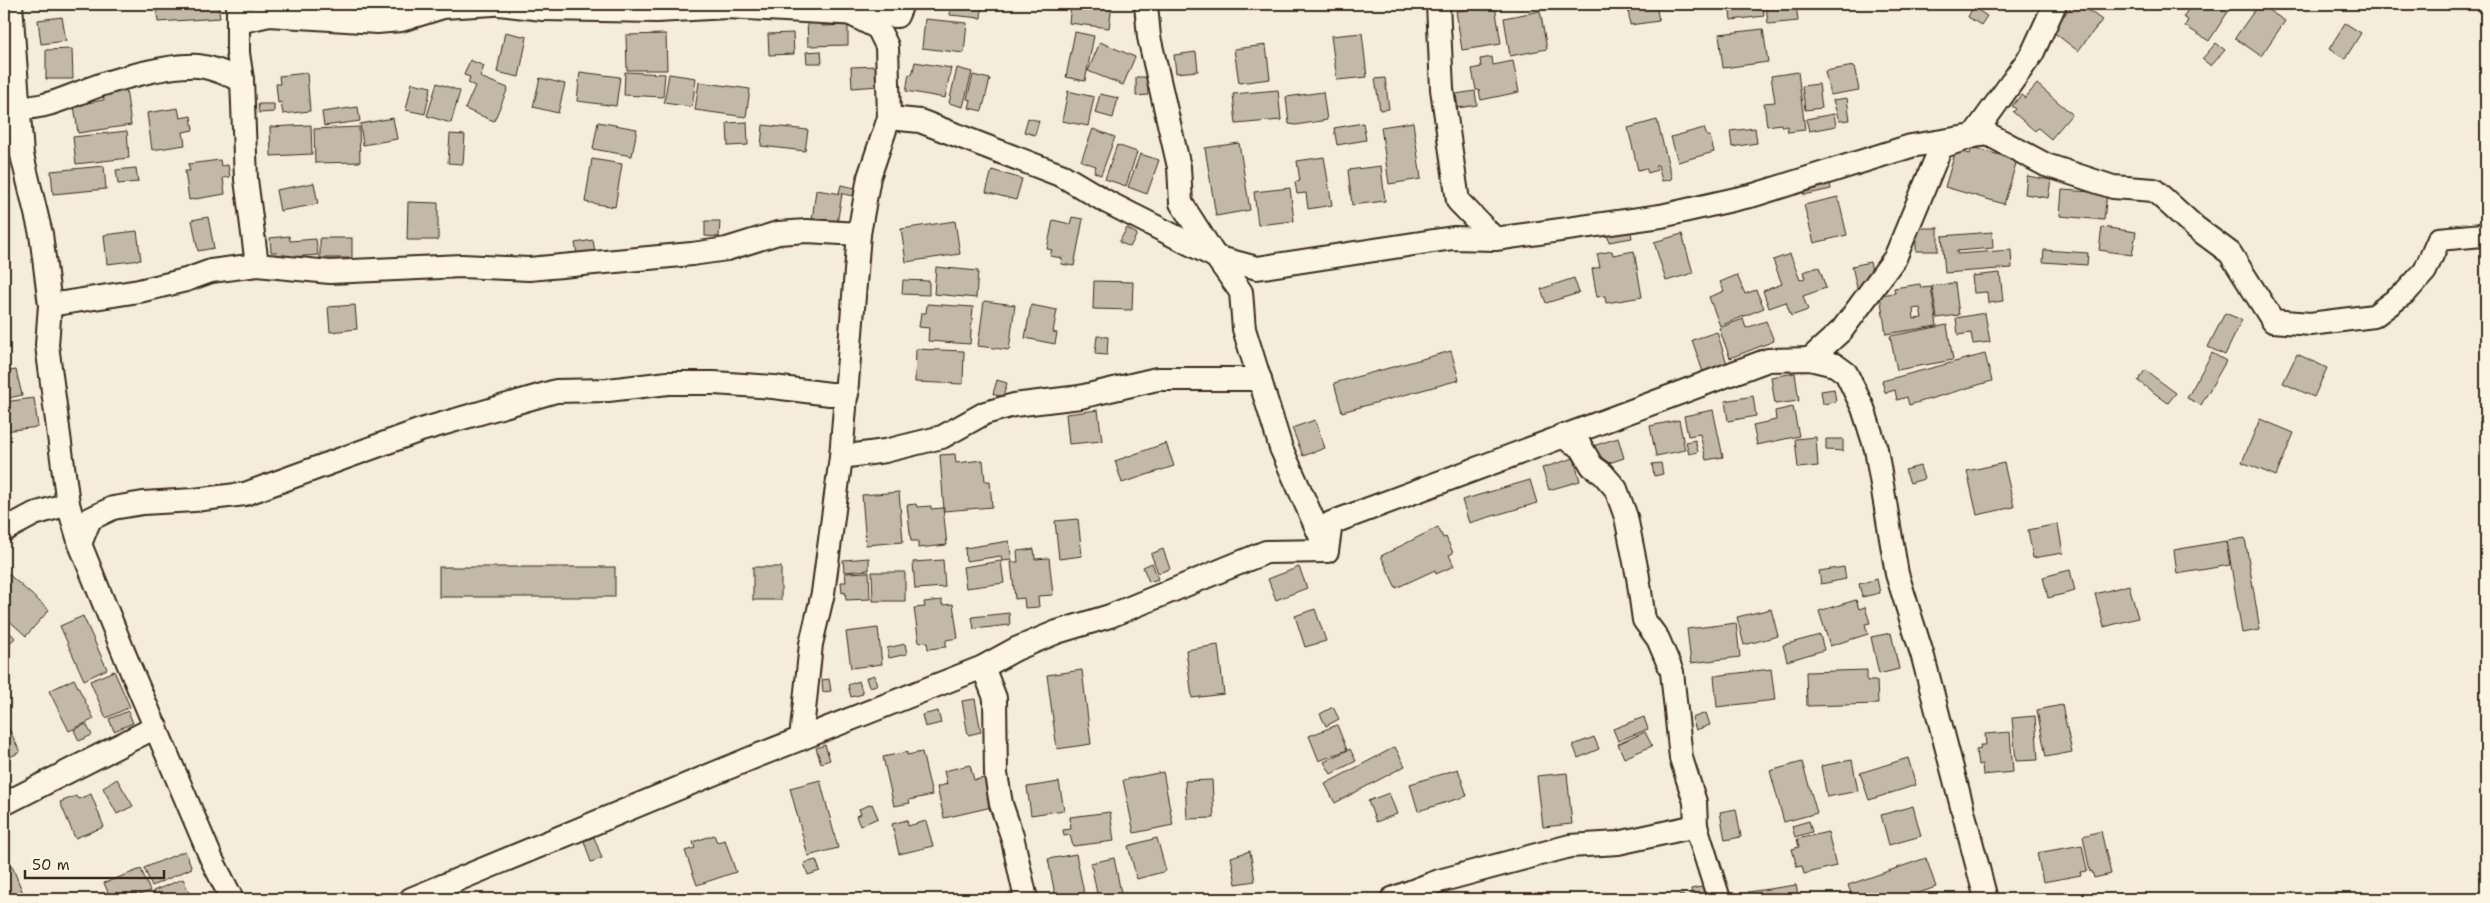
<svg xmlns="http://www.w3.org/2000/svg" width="2490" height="903" viewBox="0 0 2490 903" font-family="'Shantell Sans',sans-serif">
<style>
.building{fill:#c3b9aa;stroke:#3b2a1e;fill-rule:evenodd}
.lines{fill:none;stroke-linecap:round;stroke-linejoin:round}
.minor-casing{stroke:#3b2a1e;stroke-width:26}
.minor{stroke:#fcf5e5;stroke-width:22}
</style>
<rect width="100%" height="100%" fill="#f4eddd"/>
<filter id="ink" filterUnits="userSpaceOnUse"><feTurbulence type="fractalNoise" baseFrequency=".02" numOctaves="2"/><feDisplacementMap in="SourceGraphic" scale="10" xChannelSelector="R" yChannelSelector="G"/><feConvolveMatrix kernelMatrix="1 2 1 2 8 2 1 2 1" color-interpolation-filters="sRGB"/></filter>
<g filter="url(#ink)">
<!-- building -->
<g class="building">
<polygon points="156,4 218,4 220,18 158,22"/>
<polygon points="951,4 982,4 981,18 950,15"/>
<polygon points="1071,4 1112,4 1109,28 1069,23"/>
<polygon points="1643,4 1656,4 1659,21 1630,25 1628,6"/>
<polygon points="1729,4 1763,4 1764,16 1731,20"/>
<polygon points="1766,4 1796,4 1798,21 1768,24"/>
<polygon points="2073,4 2080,4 2102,20 2078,51 2052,31"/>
<polygon points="2192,4 2233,4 2209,41 2185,26 2188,20 2183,17"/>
<polygon points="2259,4 2285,21 2261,56 2235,38"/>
<polygon points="2278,4 2291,4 2286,10"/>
<polygon points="1495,5 1501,44 1462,50 1456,11"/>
<polygon points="1973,7 1987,16 1981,25 1968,17"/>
<polygon points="1540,11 1547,49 1510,56 1504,18"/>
<polygon points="62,17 66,41 41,44 38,20"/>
<polygon points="822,17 822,26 848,25 848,45 808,46 807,18"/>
<polygon points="925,19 967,23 964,53 922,48"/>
<polygon points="2345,23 2361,33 2345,59 2329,49"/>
<polygon points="1763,29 1768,62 1723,68 1719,34"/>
<polygon points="505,32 527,37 519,77 497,72"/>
<polygon points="1075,32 1094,36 1085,81 1066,77"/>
<polygon points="793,33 794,54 769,55 768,34"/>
<polygon points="1362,33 1367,77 1337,80 1331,36"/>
<polygon points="666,34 667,70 627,70 626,35"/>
<polygon points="1100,42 1135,57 1123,85 1088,71"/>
<polygon points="2216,43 2225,50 2211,66 2202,59"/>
<polygon points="1266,45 1270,79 1239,83 1234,49"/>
<polygon points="72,49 73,79 46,79 46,50"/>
<polygon points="821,51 822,63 807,63 806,52"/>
<polygon points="1196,52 1198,71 1176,73 1174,55"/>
<polygon points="1492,57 1493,65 1513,61 1519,92 1481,100 1479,90 1476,90 1472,69 1481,67 1480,59"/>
<polygon points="470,60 484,66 480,77 508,88 494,121 465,109 475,86 468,83 470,77 464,75"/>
<polygon points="915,62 951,68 945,98 906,91 909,74 912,75"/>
<polygon points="877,66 879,86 852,88 851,67"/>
<polygon points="1854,66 1859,90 1830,95 1825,71"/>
<polygon points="957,68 972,72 963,107 949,103"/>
<polygon points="580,72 620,77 616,106 577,101"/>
<polygon points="625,72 665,74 663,97 624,95"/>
<polygon points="1798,72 1805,130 1788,132 1787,126 1782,127 1781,124 1767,126 1764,103 1775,102 1771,76"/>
<polygon points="307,73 310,111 283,114 281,102 278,103 276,84 280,84 279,76"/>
<polygon points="669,74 696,78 692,107 664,103"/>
<polygon points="973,75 990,79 982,111 969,108 971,100 967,99"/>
<polygon points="1136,77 1147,77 1148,95 1136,96"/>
<polygon points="540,78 565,84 558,113 533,107"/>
<polygon points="1385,78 1389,109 1380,110 1375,79"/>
<polygon points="699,82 750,89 746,117 695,110"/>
<polygon points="412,83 431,87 425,114 406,110"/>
<polygon points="437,83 460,91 451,123 427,116"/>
<polygon points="1819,84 1822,108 1805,110 1802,86"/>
<polygon points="2037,84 2072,114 2051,139 2038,128 2035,131 2013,112 2016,109 2012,106 2021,95 2025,98"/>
<polygon points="126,89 131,125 78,133 74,105 104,100 103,93"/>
<polygon points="1278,90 1281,120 1236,124 1233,94"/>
<polygon points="1068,91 1094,97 1088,126 1062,121"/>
<polygon points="1475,91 1477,105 1458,108 1456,94"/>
<polygon points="1323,92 1327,120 1296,125 1289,124 1286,97"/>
<polygon points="1100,94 1118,98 1113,118 1095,113"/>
<polygon points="1847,98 1850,120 1839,121 1833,100"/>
<polygon points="258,104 274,104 274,112 259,113"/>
<polygon points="358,107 360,121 324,126 322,112"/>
<polygon points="178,108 180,118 191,116 193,130 183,132 185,145 152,150 147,113"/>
<polygon points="1834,114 1836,126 1809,131 1806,119"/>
<polygon points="393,118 397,139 363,145 360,124"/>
<polygon points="1028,118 1039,121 1035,135 1024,132"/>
<polygon points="1657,120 1672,179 1662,181 1658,165 1655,165 1657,170 1648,173 1646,168 1638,170 1628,128"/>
<polygon points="598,122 637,129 632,156 593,149"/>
<polygon points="747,122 748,145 728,146 727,123"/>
<polygon points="1413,122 1421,179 1389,184 1381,127"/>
<polygon points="1363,123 1366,140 1337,145 1334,128"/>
<polygon points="311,125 312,154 271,156 270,127"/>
<polygon points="763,125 808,130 805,151 761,146"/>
<polygon points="359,127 360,162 315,163 314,129"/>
<polygon points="1704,128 1707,136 1710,136 1714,152 1678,162 1671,137"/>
<polygon points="1755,128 1757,143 1732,147 1730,131"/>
<polygon points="1093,129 1115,137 1101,175 1094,172 1096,166 1081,161"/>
<polygon points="127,131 129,158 76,164 73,137"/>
<polygon points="450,134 465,135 463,164 448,163"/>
<polygon points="1239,143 1250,210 1216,216 1205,148"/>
<polygon points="1117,145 1137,152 1126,186 1105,179"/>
<polygon points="1972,147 2017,160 2004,204 1945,187 1956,150 1970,154"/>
<polygon points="1140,154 1159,160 1147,194 1128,187"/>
<polygon points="1324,157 1332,205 1308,209 1306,193 1297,194 1295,182 1300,181 1297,161"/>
<polygon points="592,159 622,164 615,207 585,202"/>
<polygon points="220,160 221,166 228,165 230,177 223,178 225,194 189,200 185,171 190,171 188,164"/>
<polygon points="104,166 106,189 53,194 51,171"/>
<polygon points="1381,166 1385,201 1352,205 1348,170"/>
<polygon points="136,168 138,182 118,184 116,170"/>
<polygon points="992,170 1022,179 1016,200 986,192"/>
<polygon points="1828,176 1831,189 1804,195 1801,181"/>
<polygon points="2027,176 2051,180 2048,198 2025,194"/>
<polygon points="314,183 318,204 280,211 276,190"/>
<polygon points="841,185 855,188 853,196 839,193"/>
<polygon points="1290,188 1294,221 1258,225 1254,192"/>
<polygon points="816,190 842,194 837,224 812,220"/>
<polygon points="2062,190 2107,193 2104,220 2060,216"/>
<polygon points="1838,197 1847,235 1814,243 1804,205"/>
<polygon points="408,202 438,203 438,240 407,240"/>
<polygon points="208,217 214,248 198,251 192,220"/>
<polygon points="1072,217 1083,219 1074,266 1061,264 1062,258 1050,256 1052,250 1047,249 1053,220 1070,224"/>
<polygon points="705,221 720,221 719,237 705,236"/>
<polygon points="955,221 960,254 906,262 901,229"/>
<polygon points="1629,223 1632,238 1609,242 1607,233"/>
<polygon points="2102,227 2136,232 2132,255 2099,250"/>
<polygon points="1127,228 1137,234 1130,247 1119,242"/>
<rect x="1916" y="228" width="22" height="23"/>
<polygon points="137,231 141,260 107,264 104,235"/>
<polygon points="1992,232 1993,248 1957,251 1957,254 2011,250 2012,268 1945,273 1942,236"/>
<polygon points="1682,234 1693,273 1666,281 1654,242"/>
<polygon points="289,236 290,241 316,239 318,255 277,258 276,252 271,252 270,238"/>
<rect x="320" y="238" width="32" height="20"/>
<polygon points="593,240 595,252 577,254 575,243"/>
<polygon points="2044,250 2088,253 2087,265 2043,262"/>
<polygon points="1612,251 1613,255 1634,251 1642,297 1606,303 1605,296 1597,297 1592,269 1600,267 1597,254"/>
<polygon points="1790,254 1800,280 1805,278 1803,272 1819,267 1826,288 1803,296 1808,310 1791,316 1786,302 1769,308 1763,291 1782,284 1773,260"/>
<polygon points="1870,262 1875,284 1857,288 1852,266"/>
<polygon points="936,267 978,271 976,298 934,294"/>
<polygon points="2000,273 2003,301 1988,303 1987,292 1974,293 1972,276"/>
<polygon points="1737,275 1745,294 1756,290 1764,308 1720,326 1709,297 1724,291 1720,282"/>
<polygon points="1574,278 1579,293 1546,303 1541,289"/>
<polygon points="903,280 929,281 929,295 902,294"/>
<polygon points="1094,281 1133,282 1132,310 1093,309"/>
<polygon points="1955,283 1959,315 1937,318 1932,286"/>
<path d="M 1920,284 L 1921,288 L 1931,287 L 1937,326 L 1886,334 L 1880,295 L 1895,293 L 1894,288 ZM 1920,308 L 1922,318 L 1914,319 L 1913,309 Z"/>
<polygon points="984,301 1015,305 1009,350 978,346"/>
<polygon points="927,304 973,307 970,344 928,341 929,328 919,327 921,313 926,313"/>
<polygon points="355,305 357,329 330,332 328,307"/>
<polygon points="1031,305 1057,310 1053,332 1057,333 1055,344 1025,338"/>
<polygon points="1985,313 1990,342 1973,344 1971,333 1958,335 1956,318"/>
<polygon points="2225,313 2242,320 2225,355 2208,347"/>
<polygon points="1743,319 1746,328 1766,321 1774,341 1730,358 1719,328"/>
<polygon points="1947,325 1953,360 1897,370 1890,336"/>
<polygon points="1717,332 1727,364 1703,372 1692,340"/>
<polygon points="1097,336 1108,337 1107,355 1095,354"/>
<polygon points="916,349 964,351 963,384 915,382"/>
<polygon points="1451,351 1459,380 1342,412 1334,383"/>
<polygon points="2212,353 2226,361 2201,405 2187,398"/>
<polygon points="1985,354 1992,381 1909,405 1907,397 1897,400 1895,390 1885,393 1882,381"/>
<polygon points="2297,354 2327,368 2314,397 2283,383"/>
<polygon points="16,370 22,395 4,399 4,372"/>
<polygon points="2145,370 2176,393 2168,403 2138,381"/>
<polygon points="1795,373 1799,401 1775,404 1771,377"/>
<polygon points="997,380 1007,383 1003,397 993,394"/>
<polygon points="1834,389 1836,402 1823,404 1821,391"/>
<polygon points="1753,396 1756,416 1728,421 1725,401"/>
<polygon points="34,398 38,427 4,431 4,402"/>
<polygon points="1793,407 1799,436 1757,445 1753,425 1776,420 1775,411"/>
<polygon points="1098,410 1102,441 1069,444 1066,414"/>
<polygon points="1713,410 1723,457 1706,460 1700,434 1688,436 1684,416"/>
<polygon points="2260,419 2294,433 2276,476 2242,462"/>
<polygon points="1315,420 1325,448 1303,456 1292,428"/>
<polygon points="1679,420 1685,450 1656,456 1650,426"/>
<polygon points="1816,437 1818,466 1798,468 1795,439"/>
<polygon points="1618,438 1624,458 1600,466 1593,446"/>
<polygon points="1826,439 1843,439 1843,451 1826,450"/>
<polygon points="1695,440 1698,452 1689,454 1686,442"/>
<polygon points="1166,443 1174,466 1122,483 1115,461"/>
<polygon points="955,454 956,463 983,460 985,481 990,481 992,507 944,511 940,455"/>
<polygon points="1574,458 1580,481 1549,490 1542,468"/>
<polygon points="1661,463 1663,474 1654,476 1652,464"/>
<polygon points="2004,463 2014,507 1977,515 1967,471"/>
<polygon points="1920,466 1924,479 1910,483 1905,470"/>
<polygon points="1530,480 1537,503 1469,523 1462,500"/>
<polygon points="899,492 903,542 866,545 862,495"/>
<polygon points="916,504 917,507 931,506 931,509 943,508 947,545 918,548 918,541 911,541 907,505"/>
<polygon points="1078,519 1082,556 1059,559 1055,521"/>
<polygon points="2058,524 2063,553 2033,558 2028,530"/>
<polygon points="1438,527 1443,538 1446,537 1453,553 1449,555 1454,566 1436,574 1435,570 1396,588 1381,556"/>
<polygon points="2245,538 2260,630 2242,633 2227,541"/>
<polygon points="1009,541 1012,560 1002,561 1001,556 966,561 965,548"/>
<polygon points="2226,541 2230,565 2177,574 2174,550"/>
<polygon points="1034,549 1035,559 1049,558 1053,595 1038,596 1039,607 1025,608 1024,598 1015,599 1011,562 1018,562 1017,551"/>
<polygon points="1163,549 1170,569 1158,573 1151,554"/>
<polygon points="869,558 869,570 844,572 843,560"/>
<polygon points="943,560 945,587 915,589 913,562"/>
<polygon points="1001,561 1004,583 966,588 963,567"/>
<polygon points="1152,563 1158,579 1149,582 1143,567"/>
<rect x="439" y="567" width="176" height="30"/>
<rect x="753" y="567" width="28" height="33"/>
<polygon points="1299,567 1307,588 1276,600 1268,579"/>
<polygon points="1844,567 1846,579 1821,584 1819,571"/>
<polygon points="2070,570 2075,591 2048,598 2043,577"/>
<polygon points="5,571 49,610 26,636 4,616"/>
<polygon points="869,572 870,599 846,600 845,592 842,593 841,582 846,582 845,573"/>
<polygon points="872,572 905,572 905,601 873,601"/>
<polygon points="1877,579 1880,593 1862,597 1859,584"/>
<polygon points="2129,585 2138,618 2104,627 2095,594"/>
<polygon points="942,600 942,605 953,604 958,638 946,640 946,647 928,649 927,642 919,643 914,608 925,607 924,602"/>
<polygon points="1856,600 1859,609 1865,607 1870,623 1865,624 1868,634 1830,646 1819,611"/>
<polygon points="1315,609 1326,641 1305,647 1295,616"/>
<polygon points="1771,609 1778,636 1744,645 1737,617"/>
<polygon points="1009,613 1010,625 974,629 972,617"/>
<polygon points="83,616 107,669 84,680 60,626"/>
<polygon points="1736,623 1740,657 1691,663 1687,629"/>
<polygon points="4,626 15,638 7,646 4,643"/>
<polygon points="878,628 882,664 851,668 846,632"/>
<polygon points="1891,633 1899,669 1879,674 1871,637"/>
<polygon points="1820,635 1824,650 1787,661 1783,645"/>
<polygon points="905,644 907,654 889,658 887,648"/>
<polygon points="1218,645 1224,694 1192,698 1186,650"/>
<polygon points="1771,669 1775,700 1717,707 1714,676"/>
<polygon points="1082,670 1091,744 1057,749 1047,675"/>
<polygon points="1867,670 1867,681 1877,681 1878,704 1807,706 1806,672"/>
<polygon points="114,671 130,707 106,718 90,681"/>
<polygon points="874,675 877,685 869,687 866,678"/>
<polygon points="74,679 94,719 69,731 49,691"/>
<polygon points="829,679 831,691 823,692 822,680"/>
<polygon points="859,681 863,694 851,697 848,685"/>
<polygon points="975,699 981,732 968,735 962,701"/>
<polygon points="2062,705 2072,752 2046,757 2037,710"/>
<polygon points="1333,707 1339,719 1326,726 1320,714"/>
<polygon points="128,711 133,723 114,731 109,719"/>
<polygon points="938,711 941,723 925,727 922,715"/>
<polygon points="1706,713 1710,725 1696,730 1692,718"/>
<polygon points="2035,716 2038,760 2016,761 2012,718"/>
<polygon points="1644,717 1648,729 1618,741 1613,729"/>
<polygon points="4,718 20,752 4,760"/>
<polygon points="86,724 92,735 79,741 74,730"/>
<polygon points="1337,725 1347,750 1319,761 1309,736"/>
<polygon points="1645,732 1652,746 1624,758 1618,744"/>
<polygon points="2010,732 2013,772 1983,775 1982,764 1978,765 1976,750 1981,749 1980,745 1986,745 1985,734"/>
<polygon points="1594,737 1599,749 1578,758 1573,745"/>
<polygon points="825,745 830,760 821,763 816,748"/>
<polygon points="1395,747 1405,766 1335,803 1325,784"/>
<polygon points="1350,749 1356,761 1331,774 1324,762"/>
<polygon points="907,752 907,755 922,752 932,795 909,800 910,803 894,806 883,757"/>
<polygon points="1908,758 1916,785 1869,800 1860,773"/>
<polygon points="1852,760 1858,791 1827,797 1821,766"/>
<polygon points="1802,762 1817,813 1784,822 1770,771"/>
<polygon points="970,765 974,780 985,778 992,807 944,818 937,787 947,784 944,771"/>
<polygon points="1458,769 1467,796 1418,811 1410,784"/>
<polygon points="1163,772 1173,825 1134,833 1123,780"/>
<polygon points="1567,773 1572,824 1543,827 1537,776"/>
<polygon points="117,779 133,806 117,814 103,788"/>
<polygon points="820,780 838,848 808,856 790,788"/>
<polygon points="1212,780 1214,818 1187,819 1185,781"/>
<polygon points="1059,782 1064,810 1031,815 1027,787"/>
<polygon points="1389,793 1397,814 1376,822 1368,801"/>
<polygon points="91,794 104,827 75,838 60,802 76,796 78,799"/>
<polygon points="872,804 878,818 860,826 856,816 861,814 859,809"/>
<polygon points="1913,806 1921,836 1889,845 1881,815"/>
<polygon points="1736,809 1741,837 1725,840 1720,812"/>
<polygon points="1110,812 1114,841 1073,846 1070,835 1064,836 1063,830 1071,829 1070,817"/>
<polygon points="907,820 908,826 926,821 933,846 899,854 892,824"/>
<polygon points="1809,821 1812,832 1795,837 1792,826"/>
<polygon points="2101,831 2111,874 2094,878 2092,871 2090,872 2083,836"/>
<polygon points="1828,832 1836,866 1804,874 1802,866 1797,867 1792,849 1799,847 1797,839"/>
<polygon points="714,835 717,842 725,840 736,872 697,885 685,851 695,848 693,842"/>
<polygon points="594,837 602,858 591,862 584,841"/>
<polygon points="1157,838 1166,871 1137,879 1128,846"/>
<polygon points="2082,845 2087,871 2080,872 2081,875 2043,882 2037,853"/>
<polygon points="185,851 192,868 152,886 144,868"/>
<polygon points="1250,851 1255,881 1236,884 1231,857"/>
<polygon points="1076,854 1084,893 1056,899 1048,859"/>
<polygon points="1114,858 1122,898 1098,899 1091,863"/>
<polygon points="1926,858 1936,887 1901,899 1853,899 1848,885"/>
<polygon points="816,860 820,871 808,875 804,863"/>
<polygon points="12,866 25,898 22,899 4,899 4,869"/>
<polygon points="141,869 150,891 128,899 111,899 104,883"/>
<polygon points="183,879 192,899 157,899 153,891"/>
<polygon points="1796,885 1799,899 1749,899 1748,892"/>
<polygon points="1706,886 1709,899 1692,899 1691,889"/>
<polygon points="1683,895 1684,899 1661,899"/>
</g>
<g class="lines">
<defs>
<g id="minor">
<polyline points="11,4 22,155 41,234 50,305 47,345 68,504 80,544 128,663 212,860 232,899"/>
<polyline points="238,4 238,53 242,80 246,179 257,265"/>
<polyline points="499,4 543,9 657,11 727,7 897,16 902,4"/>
<polyline points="1146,4 1149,37 1179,167 1181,203 1215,256"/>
<polyline points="1438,4 1442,89 1458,201 1495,239"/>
<polyline points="239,22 269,15 377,22 401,20 443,7 493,4"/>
<path d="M 4,106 C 34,113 61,100 89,89 C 115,79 171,64 198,66 C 213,67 227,75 242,80"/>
<polyline points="889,118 920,121 1063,176 1107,202 1216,257"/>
<polyline points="50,305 139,291 186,280 211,271 257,265 330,272 462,266 529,269 692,254 727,249 778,233 807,231 859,234"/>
<polyline points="1810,359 1842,330 1895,258 1941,147 1973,136 1988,134 2046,165 2113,187 2154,190 2195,227 2230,253 2273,321 2310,324 2374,316 2406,292 2425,271 2439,239 2482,235 2486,233"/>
<polyline points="1561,436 1581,447 1592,466 1603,474 1616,489 1626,517 1638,577 1644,620 1658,639 1672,672 1681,758 1695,802 1696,826 1719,899"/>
<polyline points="841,457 885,451 942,437 985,413 1014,405 1080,397 1157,379 1260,379"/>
<polyline points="4,530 34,514 68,504"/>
<polyline points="80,544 90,519 113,508 143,503 194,500 245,494 421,430 556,391 608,390 668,383 714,383 773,387 830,394 847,394"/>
<polyline points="1327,551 1281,448 1244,329 1241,292 1216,257 1257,268 1453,238 1495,239 1661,216 1754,195 1911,146 1973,136 2032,54 2055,4"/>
<polyline points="983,667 995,698 996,774 1001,804 1012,836 1026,899"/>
<polyline points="801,739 811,644 823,593 841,457 859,234 869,177 889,118 887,46 878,28 847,12"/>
<polyline points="4,804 156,727"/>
<polyline points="411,899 754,757 983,667 1016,649 1057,632 1110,616 1266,552 1327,551 1331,523 1768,360 1810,359 1835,365 1846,373 1863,408 1876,449 1897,574 1923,657 1986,899"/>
<polyline points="1392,899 1439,881 1570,846 1618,843 1696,826"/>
</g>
</defs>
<!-- minor casing -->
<use href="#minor" class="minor-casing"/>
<!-- minor -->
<use href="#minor" class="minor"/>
</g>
</g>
<!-- margin -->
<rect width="2490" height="903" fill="none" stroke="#fcf5e5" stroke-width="20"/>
<rect x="10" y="10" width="2470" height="883" fill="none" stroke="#3b2a1e" stroke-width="2" filter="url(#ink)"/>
<!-- scale -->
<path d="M25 870v8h139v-8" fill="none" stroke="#3b2a1e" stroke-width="2.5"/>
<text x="32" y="870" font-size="15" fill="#3b2a1e" stroke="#fcf5e5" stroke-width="4" paint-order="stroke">50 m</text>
</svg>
